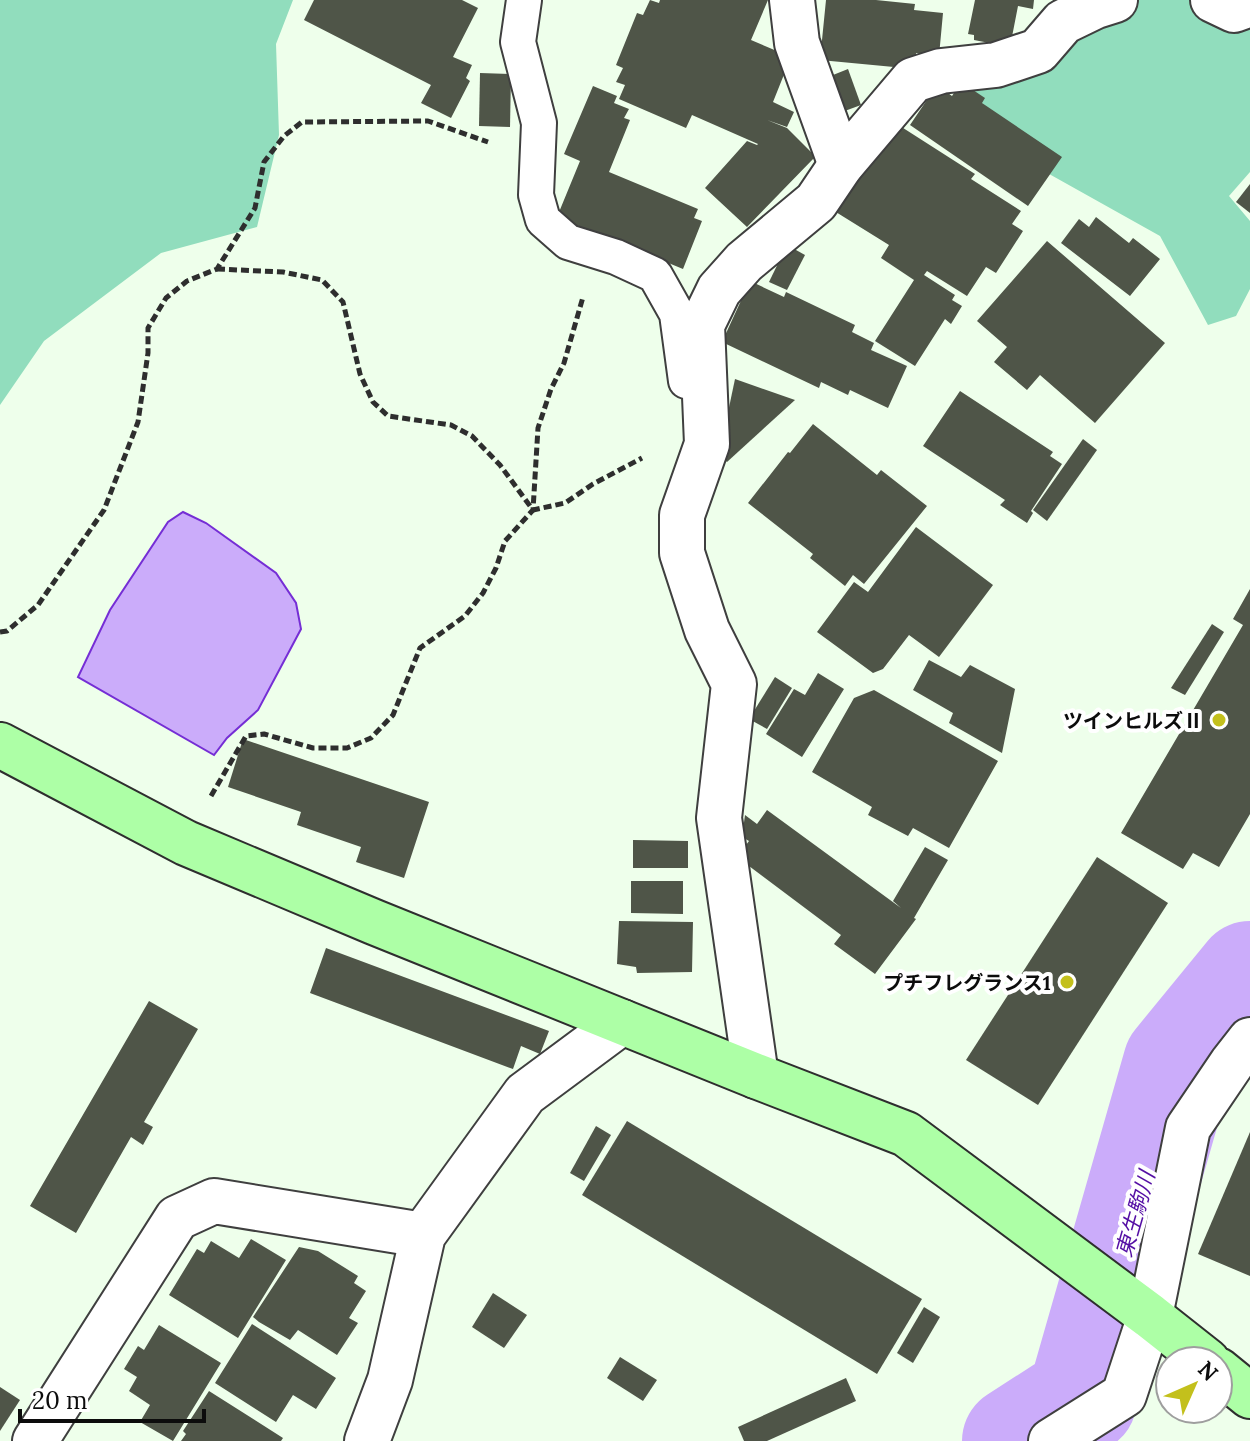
<svg xmlns="http://www.w3.org/2000/svg" width="1250" height="1441" viewBox="0 0 1250 1441" font-family="Lora,'Noto Sans JP',serif">
<style>
.forest{fill:#91ddbd}
.water{fill:#cbacfa;stroke:#752ed5;stroke-width:2}
.lines{fill:none;stroke-linecap:round;stroke-linejoin:round}
.river{stroke:#cbacfa;stroke-width:110}
.building{fill:#4f5548}
.lane-casing{stroke:#3f3f3f;stroke-width:38}
.street-casing{stroke:#3f3f3f;stroke-width:48}
.secondary-casing{stroke:#2e2e2e;stroke-width:48}
.path{stroke:#2e2e2e;stroke-width:5;stroke-dasharray:8 4;stroke-linecap:butt}
.lane{stroke:#fff;stroke-width:34}
.street{stroke:#fff;stroke-width:44}
.secondary{stroke:#adffa6;stroke-width:44}
.poi-dot{fill:#c3c01c;stroke:#fff;stroke-width:3}
.labels{text-anchor:middle;dominant-baseline:central;stroke-width:8;stroke-linejoin:round;paint-order:stroke}
.poi-label{font-size:20px;font-weight:bold;fill:#0c0c0c;stroke:#fff;text-anchor:end}
.water-label{font-size:22px;font-style:italic;fill:#540ea4;stroke:#fff}
</style>
<rect width="100%" height="100%" fill="#eeffeb"/>
<!-- forest -->
<g class="forest">
<polygon points="0,0 293,0 276,44 279,135 257,227 161,253 44,341 0,405"/>
<polygon points="1064,0 1250,0 1250,172 1229,196 1250,221 1250,289 1236,316 1208,325 1160,236 1042,170 953,71 1059,12"/>
</g>
<!-- water -->
<polygon class="water" points="183,512 206,523 276,573 296,603 301,629 258,710 227,738 214,755 78,677 110,610 168,522"/>
<g class="lines">
<!-- river -->
<polyline class="river" points="1017,1441 1082,1399 1178,1064 1250,976"/>
</g>
<!-- building -->
<g class="building">
<polygon points="314,0 462,0 478,8 453,57 472,65 466,78 470,81 451,118 421,103 431,85 304,20"/>
<polygon points="650,0 659,3 660,0 768,0 751,40 791,57 773,102 794,112 787,127 767,120 787,128 814,155 814,158 747,227 705,188 747,141 757,145 758,144 692,115 686,128 619,99 625,85 616,82 623,68 616,65 637,13 643,15"/>
<polygon points="826,0 876,0 915,4 914,10 943,13 939,56 916,53 915,69 820,60"/>
<polygon points="975,0 1034,0 1033,9 1018,6 1010,47 974,40 974,35 968,34"/>
<polygon points="848,69 861,105 842,112 828,77"/>
<polygon points="480,73 511,74 510,127 479,126"/>
<polygon points="961,82 985,98 982,103 1062,157 1028,206 910,125 937,85 952,96"/>
<polygon points="593,86 617,96 614,103 629,109 624,118 630,120 609,172 698,209 694,218 702,221 683,269 557,217 580,161 564,154"/>
<polygon points="900,126 975,174 971,179 1021,211 1012,224 1023,231 996,273 986,267 967,296 927,271 924,275 955,295 952,300 962,306 951,324 945,319 915,366 875,341 914,280 881,258 889,245 831,209"/>
<polygon points="1250,184 1250,213 1236,202"/>
<polygon points="1096,217 1129,243 1133,238 1160,259 1130,296 1061,243 1079,219 1089,227"/>
<polygon points="1047,241 1165,343 1095,423 1040,375 1027,390 994,362 1007,347 977,321"/>
<polygon points="787,245 805,255 787,290 769,282"/>
<polygon points="750,281 784,297 786,292 855,325 852,332 874,343 871,350 907,366 888,408 850,390 848,395 821,382 819,388 722,342"/>
<polygon points="735,379 795,400 727,462 719,455"/>
<polygon points="960,391 1053,452 1050,456 1062,464 1031,511 1033,513 1027,523 1000,505 1005,500 923,446"/>
<polygon points="813,424 877,475 881,470 927,506 864,584 853,575 845,586 810,558 813,554 748,503 788,452 790,453"/>
<polygon points="1083,439 1097,450 1047,521 1033,510"/>
<polygon points="916,527 993,585 939,657 909,635 883,669 873,673 817,632 854,582 868,592"/>
<polygon points="1250,589 1250,814 1219,867 1193,853 1183,869 1121,833 1243,625 1233,619"/>
<polygon points="1212,624 1224,632 1185,695 1171,688"/>
<polygon points="929,660 961,677 970,665 1015,689 1002,753 949,723 953,713 913,690"/>
<polygon points="818,673 844,689 802,757 766,734 794,689 805,695"/>
<polygon points="775,677 792,688 767,729 749,719"/>
<polygon points="874,690 998,761 949,848 913,828 908,836 868,815 872,807 812,772 854,698"/>
<polygon points="243,739 429,802 404,878 356,862 361,847 297,825 301,812 228,787"/>
<polygon points="767,810 901,908 893,901 925,847 948,860 914,918 916,919 875,974 834,944 841,935 737,857 749,841 742,837 745,815 757,824"/>
<polygon points="633,840 688,841 688,868 633,868"/>
<polygon points="1097,857 1168,903 1038,1105 966,1060"/>
<polygon points="631,881 683,881 683,914 631,913"/>
<polygon points="619,921 693,922 692,972 637,973 636,967 617,964"/>
<polygon points="326,948 549,1031 540,1054 521,1046 513,1069 310,993"/>
<polygon points="149,1001 198,1029 144,1122 153,1127 143,1145 131,1137 76,1233 30,1206"/>
<polygon points="627,1121 922,1299 877,1374 582,1195"/>
<polygon points="596,1126 611,1135 584,1181 570,1173"/>
<polygon points="1250,1132 1250,1276 1198,1254"/>
<polygon points="251,1239 286,1260 238,1338 169,1295 197,1249 204,1253 211,1241 239,1258"/>
<polygon points="299,1247 318,1251 358,1276 354,1283 366,1291 349,1318 358,1323 337,1355 298,1330 290,1340 259,1322 253,1317"/>
<polygon points="493,1293 527,1315 504,1348 472,1327"/>
<polygon points="924,1307 940,1317 913,1363 897,1353"/>
<polygon points="252,1324 336,1378 316,1409 293,1395 276,1422 215,1383"/>
<polygon points="159,1325 221,1363 173,1441 140,1422 150,1405 129,1391 137,1377 124,1369 138,1346 144,1350"/>
<polygon points="620,1357 657,1380 643,1401 607,1378"/>
<polygon points="846,1378 856,1401 767,1441 744,1441 738,1427"/>
<polygon points="0,1387 20,1400 0,1431"/>
<polygon points="209,1391 283,1438 281,1441 181,1441 186,1434 183,1431"/>
</g>
<g class="lines">
<defs>
<polyline id="lane" points="524,0 518,42 539,123 536,195 543,220 568,242 616,257 655,275 677,314 686,381"/>
<g id="street">
<polyline points="792,0 797,43 841,165"/>
<polyline points="1213,0 1234,10 1250,4"/>
<polyline points="756,1076 719,818 734,684 707,630 682,553 682,515 707,444 702,325 719,290 744,262 816,202 841,165 913,80 941,71 996,65 1038,51 1063,22 1096,6 1115,0"/>
<polyline points="35,1441 177,1218 214,1201 423,1235"/>
<polyline points="367,1441 390,1380 423,1235 525,1094 622,1022"/>
<polyline points="1051,1441 1124,1395 1150,1316 1188,1128 1232,1063 1250,1040"/>
</g>
<g id="secondary">
<polyline points="0,745 186,843 374,922 756,1076 906,1134 1150,1316 1207,1361"/>
<polyline points="1218,1370 1250,1396"/>
</g>
</defs>
<!-- lane casing -->
<use href="#lane" class="lane-casing"/>
<!-- street casing -->
<use href="#street" class="street-casing"/>
<!-- secondary casing -->
<use href="#secondary" class="secondary-casing"/>
<!-- path -->
<g class="path">
<polyline points="217,269 283,272 322,280 343,302 360,374 373,402 388,416 451,425 472,436 500,465 533,510 565,503 593,484 642,458"/>
<polyline points="0,632 7,631 38,605 104,510 138,422 148,353 148,328 166,298 187,281 217,269 255,208 264,162 284,136 302,122 428,121 488,142"/>
<polyline points="211,796 246,736 264,734 313,748 347,748 371,738 393,715 420,648 465,616 483,593 496,568 505,541 533,510 538,428 551,389 564,363 583,297"/>
</g>
<!-- lane -->
<use href="#lane" class="lane"/>
<!-- street -->
<use href="#street" class="street"/>
<!-- secondary -->
<use href="#secondary" class="secondary"/>
</g>
<!-- markers -->
<g class="poi-dot">
<circle cx="1219" cy="720" r="8"/>
<circle cx="1067" cy="982" r="8"/>
</g>
<g class="labels">
<!-- poi labels -->
<g class="poi-label">
<text x="1203" y="720">ツインヒルズⅡ</text>
<text x="1051" y="982">プチフレグランス1</text>
</g>
<!-- water labels -->
<g class="water-label">
<text transform="translate(1135 1214) rotate(-74)">東生駒川</text>
</g>
</g>
<!-- north arrow -->
<g transform="translate(1194 1385) rotate(45)"><circle r="38" fill="#ffffff" stroke="#9e9e9e" stroke-width="2"/>
<path d="M0-6L14 30L0 20L-14 30Z" fill="#c3c01c"/>
<text y="-12" font-size="22" font-weight="bold" text-anchor="middle" fill="#0c0c0c">N</text>
</g>
<!-- scale -->
<path d="M20 1409v12h184v-12" fill="none" stroke="#0c0c0c" stroke-width="4"/>
<text x="32" y="1409" font-size="24" fill="#0c0c0c" stroke="#ffffff" stroke-width="6" paint-order="stroke">20 m</text>
</svg>
